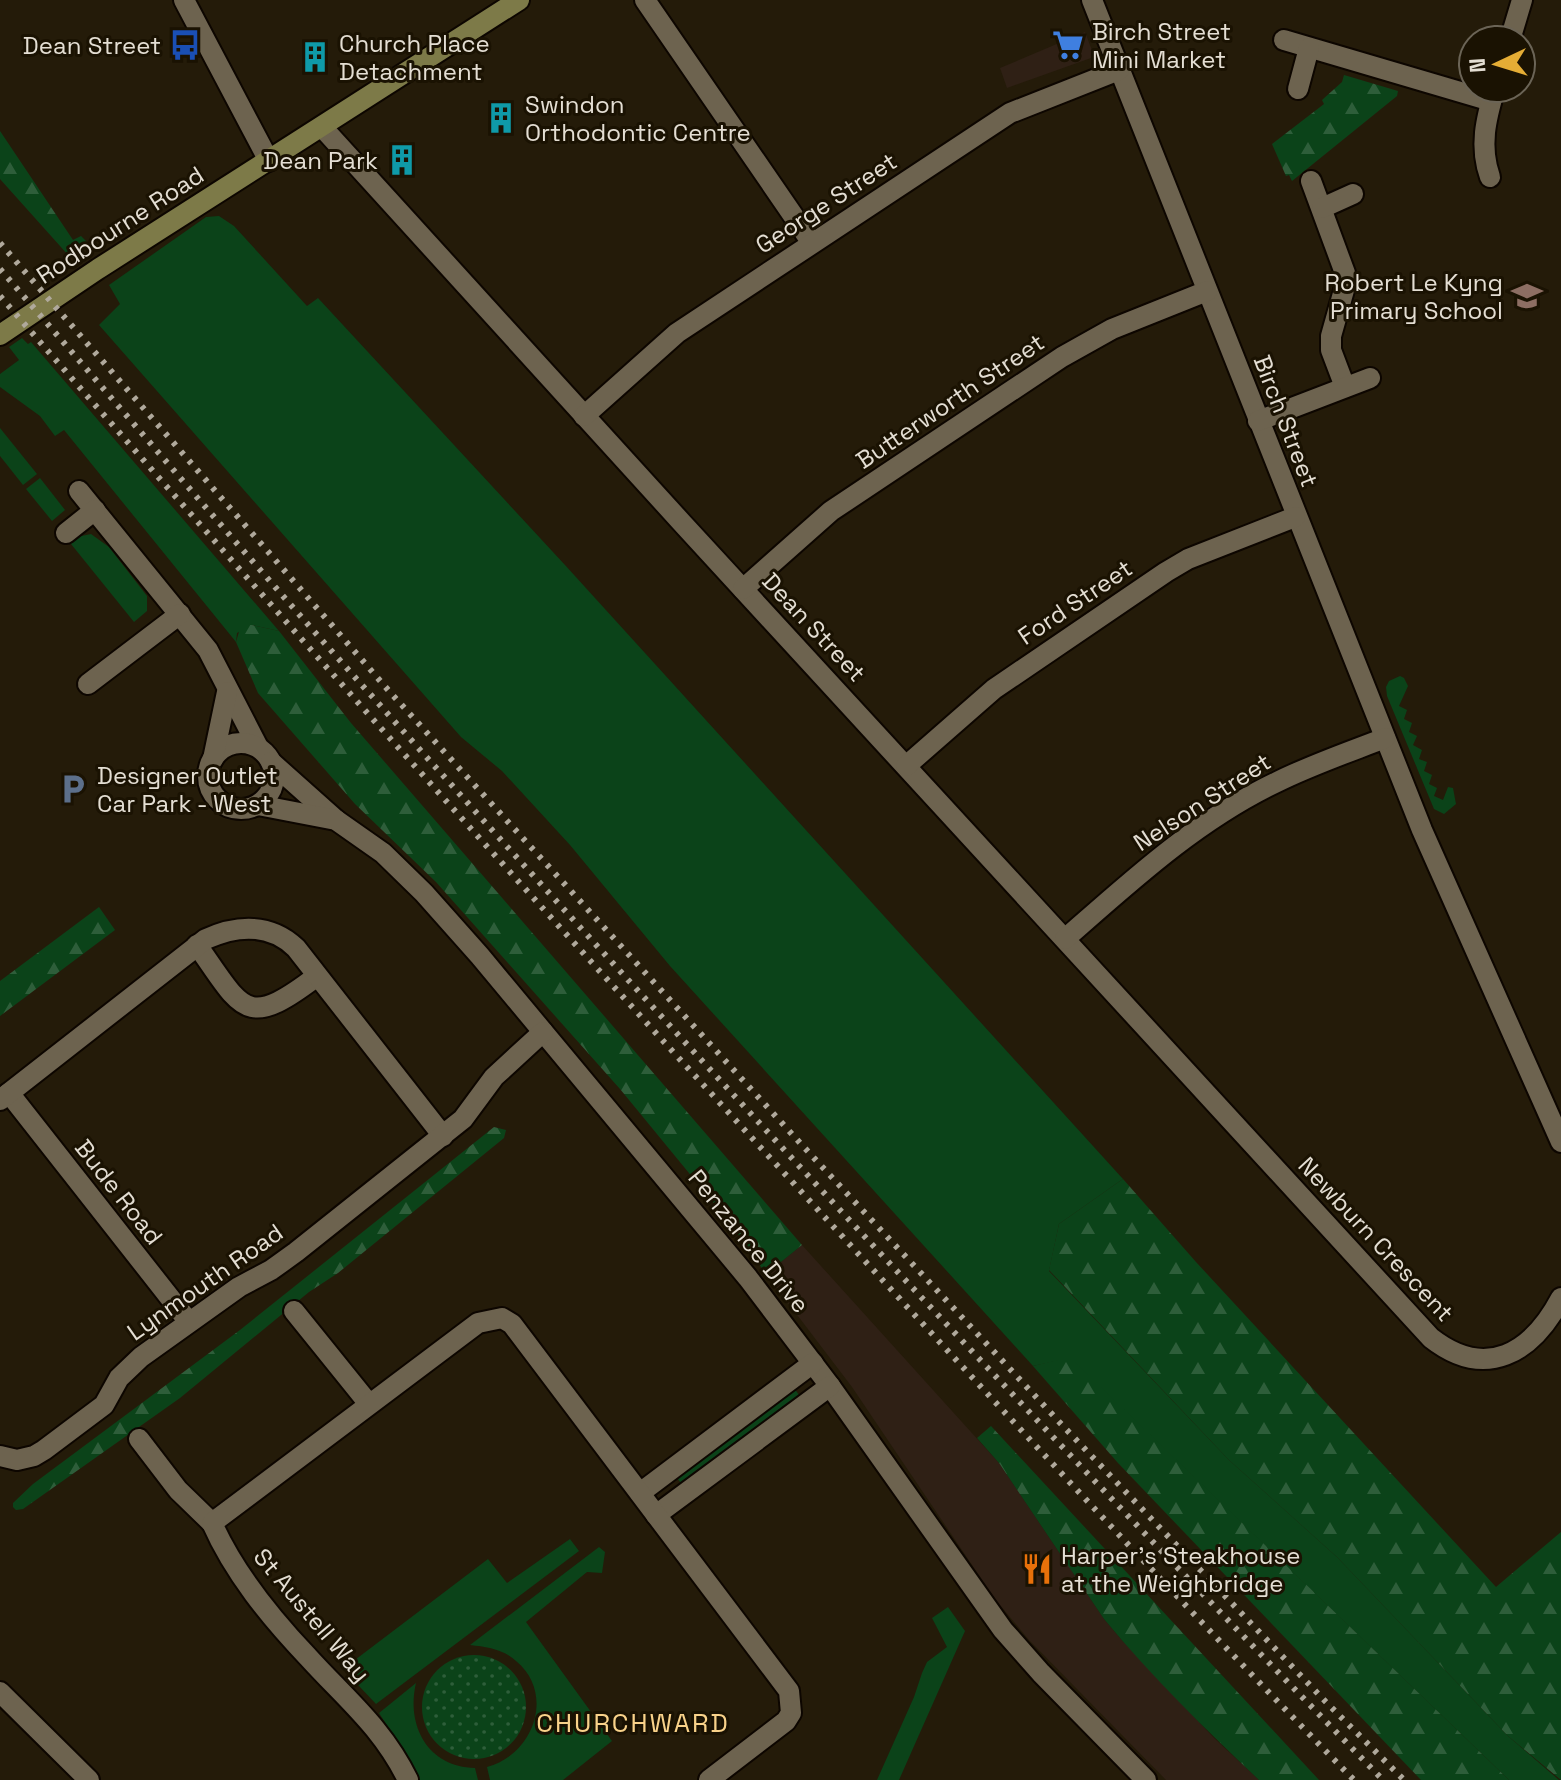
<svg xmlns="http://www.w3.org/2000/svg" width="1561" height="1780" viewBox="0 0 1561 1780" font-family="'Space Grotesk',sans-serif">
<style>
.commercial{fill:#2f2015}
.grass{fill:#0b4319}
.forest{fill:url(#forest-firs)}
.park{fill:url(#park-dots)}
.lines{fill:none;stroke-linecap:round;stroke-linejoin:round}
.minor-casing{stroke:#0d0600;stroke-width:24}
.secondary-casing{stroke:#0d0600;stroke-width:24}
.minor{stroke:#6d634f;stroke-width:20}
.secondary{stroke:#7d7a48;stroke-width:20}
.rail{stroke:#b0a99c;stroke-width:6;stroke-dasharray:4 8;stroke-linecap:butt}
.labels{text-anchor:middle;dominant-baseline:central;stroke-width:6;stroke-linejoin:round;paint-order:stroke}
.poi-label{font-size:24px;fill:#e4ded3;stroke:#1a1202;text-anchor:start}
.street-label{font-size:24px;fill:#e4ded3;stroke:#1a1202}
.neighbourhood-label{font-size:26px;letter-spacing:2px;fill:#f9d28a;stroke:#1a1202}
</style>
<defs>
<pattern id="forest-firs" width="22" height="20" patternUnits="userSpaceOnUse" patternTransform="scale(2)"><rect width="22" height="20" fill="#0b4319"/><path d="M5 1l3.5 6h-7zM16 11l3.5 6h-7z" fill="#2e5e3a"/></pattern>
<pattern id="park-dots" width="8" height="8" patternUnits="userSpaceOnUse" patternTransform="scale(2)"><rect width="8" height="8" fill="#0b4319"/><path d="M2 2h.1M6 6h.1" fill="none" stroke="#2e5e3a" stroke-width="1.8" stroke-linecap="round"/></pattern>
</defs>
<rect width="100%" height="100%" fill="#241b09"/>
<!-- commercial -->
<g class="commercial">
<polygon points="1085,32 1093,53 1091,58 1007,88 1000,68"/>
<polygon points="802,1245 999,1463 1104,1619 1120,1638 1214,1738 1259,1780 1166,1780 1029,1640 995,1599 852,1387 766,1274"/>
</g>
<!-- grass -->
<g class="grass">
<polygon points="219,216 234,226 307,306 318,298 565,565 1123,1179 1059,1224 1049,1271 1229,1460 1337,1557 1508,1736 1559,1780 1509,1780 1070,1358 1033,1366 670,966 570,845 502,771 461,737 99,325 120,304 109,285 206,217"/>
<polygon points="22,338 28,344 31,342 279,631 252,625 237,633 236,642 64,430 55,436 40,416 0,387 0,374 19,360 9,347"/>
<polygon points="0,428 37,474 23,485 0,456"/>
<polygon points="40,478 65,510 52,521 26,489"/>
<polygon points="91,534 109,547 147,596 147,611 134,622 67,539"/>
<polygon points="1400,676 1404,678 1408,686 1399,706 1407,710 1404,719 1412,723 1409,732 1417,736 1413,745 1422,750 1419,759 1427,762 1424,771 1432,775 1429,784 1437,788 1434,796 1443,800 1448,787 1453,788 1456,804 1444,814 1434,809 1387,696 1386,687 1389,681"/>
<polygon points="794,1388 799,1395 681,1483 676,1477"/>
<polygon points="570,1539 579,1551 376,1704 343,1669 488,1559 507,1583"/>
<path d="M 599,1547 L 605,1552 L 602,1573 L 587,1572 L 526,1622 L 612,1741 L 563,1780 L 490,1780 L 487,1767 C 533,1755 556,1694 516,1661 C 503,1649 487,1647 470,1645 Z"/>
<polygon points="948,1607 965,1631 899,1780 877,1780 914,1697 922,1673 927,1662 947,1647 932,1618"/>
<path d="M 416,1683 C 406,1726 428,1767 475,1768 L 478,1780 L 416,1780 L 414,1777 L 402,1749 L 379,1713 Z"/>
</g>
<!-- forest -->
<g class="forest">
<polygon points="1344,75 1398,91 1397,96 1292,181 1289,175 1286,176 1272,144 1324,104 1322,100 1342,82"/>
<polygon points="0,131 73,240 81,236 88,243 69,256 0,179"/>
<polygon points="241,625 252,625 279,631 351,723 802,1245 766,1274 730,1223 620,1089 436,882 355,804 258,693 236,642"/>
<polygon points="99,907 115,930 0,1016 0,981"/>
<polygon points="494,1127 506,1130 504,1138 338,1273 309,1292 180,1398 23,1509 16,1510 13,1507 13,1503 33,1484 240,1330"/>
<polygon points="1123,1179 1196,1262 1496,1587 1561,1532 1561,1780 1508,1736 1337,1557 1229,1460 1049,1270 1059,1224"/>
<polygon points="1070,1357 1509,1780 1421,1780 1118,1463 1033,1366"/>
<path d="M 991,1426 L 1319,1780 L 1259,1780 C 1205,1729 1151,1676 1104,1619 L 999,1463 L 977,1438 Z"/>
</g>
<!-- park -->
<circle class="park" cx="474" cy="1707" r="52"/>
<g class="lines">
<defs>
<g id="minor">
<polyline points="184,0 269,161"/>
<polyline points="645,0 812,243"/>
<polyline points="1092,0 1422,830 1561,1142"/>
<polyline points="1284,40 1491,101"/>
<polyline points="1510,40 1522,0"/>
<polyline points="1298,89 1309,48"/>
<path d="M 322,127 L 683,524 L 1431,1338 C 1486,1381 1532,1353 1561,1298"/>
<path d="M 1490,177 C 1479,146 1486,119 1495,88"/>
<polyline points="1311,181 1345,273 1344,290 1331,336 1331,350 1345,387"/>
<polyline points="1322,208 1353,194"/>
<polyline points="584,416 677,333 1010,113 1119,70"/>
<polyline points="1258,421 1370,378"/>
<polyline points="79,491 208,650 258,747"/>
<polyline points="66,533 95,510"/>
<polyline points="743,589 831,511 1062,357 1112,329 1207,291"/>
<polyline points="88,684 180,614"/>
<circle cx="241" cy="776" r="33"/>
<polyline points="213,759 227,692"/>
<polyline points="271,762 336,820"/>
<polyline points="906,766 994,689 1166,572 1188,559 1295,517"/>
<polyline points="258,805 336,820 383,853 424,893 480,956 748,1278 830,1386 1003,1630 1041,1673 1146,1780"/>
<path d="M 1065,939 C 1131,881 1197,820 1277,782 C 1311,765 1349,752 1385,738"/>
<path d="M 197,945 C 243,1010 245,1031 317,976"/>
<polyline points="9,1093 189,1322"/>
<path d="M 0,1100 L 206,939 C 237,925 270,923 296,948 L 443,1136"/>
<polyline points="294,1311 369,1404"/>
<polyline points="139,1439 178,1490 212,1523"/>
<polyline points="0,1456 17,1460 34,1456 44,1450 104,1405 119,1378 141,1357 239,1287 271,1270 296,1252 463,1119 494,1077 543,1032"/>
<polyline points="640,1493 813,1363"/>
<polyline points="656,1515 830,1386"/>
<polyline points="0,1692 89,1780"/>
<path d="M 408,1780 C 382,1727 346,1699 308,1657 C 270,1617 234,1573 212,1523 L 478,1323 L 502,1318 L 512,1324 L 789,1691 L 791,1713 L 786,1721 L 709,1780"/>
</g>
<polyline id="secondary" points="0,335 98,269 519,0"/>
</defs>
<!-- minor casing -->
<use href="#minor" class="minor-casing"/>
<!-- secondary casing -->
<use href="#secondary" class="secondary-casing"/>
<!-- minor -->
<use href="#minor" class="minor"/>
<!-- secondary -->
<use href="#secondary" class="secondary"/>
<!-- rail -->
<g class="rail">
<polyline points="0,243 389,691 801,1144 1063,1426 1325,1701 1404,1780"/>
<path d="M 0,269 C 126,414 250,561 379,704 C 706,1070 1040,1429 1383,1780"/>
<path d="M 0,296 C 254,588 512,877 774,1162 C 965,1370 1156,1578 1354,1780"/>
</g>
</g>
<!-- icons -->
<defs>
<symbol id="bus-bare" viewBox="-9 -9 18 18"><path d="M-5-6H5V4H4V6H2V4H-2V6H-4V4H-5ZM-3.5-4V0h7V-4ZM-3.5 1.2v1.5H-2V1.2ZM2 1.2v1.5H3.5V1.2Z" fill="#1a4fb4" stroke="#1a1202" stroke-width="2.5" paint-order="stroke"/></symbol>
<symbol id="supermarket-bare" viewBox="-9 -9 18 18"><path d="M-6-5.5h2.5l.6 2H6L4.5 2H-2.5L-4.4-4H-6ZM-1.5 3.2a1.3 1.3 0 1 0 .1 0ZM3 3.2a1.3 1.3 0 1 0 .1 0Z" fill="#3f7fe0" stroke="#1a1202" stroke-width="2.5" paint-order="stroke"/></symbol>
<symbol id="building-bare" viewBox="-9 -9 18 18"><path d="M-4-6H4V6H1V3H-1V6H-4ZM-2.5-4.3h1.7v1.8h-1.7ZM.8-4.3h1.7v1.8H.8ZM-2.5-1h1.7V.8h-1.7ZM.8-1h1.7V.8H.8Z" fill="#0f9aa8" stroke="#1a1202" stroke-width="2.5" paint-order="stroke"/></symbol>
<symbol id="school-bare" viewBox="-9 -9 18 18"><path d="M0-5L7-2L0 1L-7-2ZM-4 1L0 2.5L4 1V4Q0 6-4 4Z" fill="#8d6e63" stroke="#1a1202" stroke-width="2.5" paint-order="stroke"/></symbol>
<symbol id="parking-bare" viewBox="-9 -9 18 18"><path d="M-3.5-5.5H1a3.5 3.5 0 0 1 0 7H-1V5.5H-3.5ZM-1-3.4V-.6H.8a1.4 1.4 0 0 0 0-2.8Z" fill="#5c6f8a" stroke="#1a1202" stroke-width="2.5" paint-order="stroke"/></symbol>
<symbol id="restaurant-bare" viewBox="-9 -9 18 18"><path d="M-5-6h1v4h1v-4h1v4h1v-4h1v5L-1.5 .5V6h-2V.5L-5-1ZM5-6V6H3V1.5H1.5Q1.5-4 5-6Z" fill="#e8710a" stroke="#1a1202" stroke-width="2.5" paint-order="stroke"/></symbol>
</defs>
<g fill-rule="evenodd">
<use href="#bus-bare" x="163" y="23" width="44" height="44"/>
<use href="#supermarket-bare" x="1046" y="23" width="44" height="44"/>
<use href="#building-bare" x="293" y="35" width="44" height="44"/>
<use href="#building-bare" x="479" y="96" width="44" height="44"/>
<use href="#building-bare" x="380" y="138" width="44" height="44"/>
<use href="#school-bare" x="1505" y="274" width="44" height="44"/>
<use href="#parking-bare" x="51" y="767" width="44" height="44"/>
<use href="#restaurant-bare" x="1015" y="1547" width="44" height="44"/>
</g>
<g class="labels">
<!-- poi labels -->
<g class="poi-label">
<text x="1092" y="31">Birch Street<tspan x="1092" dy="28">Mini Market</tspan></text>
<text x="339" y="43">Church Place<tspan x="339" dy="28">Detachment</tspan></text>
<text x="161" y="45" text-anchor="end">Dean Street</text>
<text x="525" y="104">Swindon<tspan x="525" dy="28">Orthodontic Centre</tspan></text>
<text x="378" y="160" text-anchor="end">Dean Park</text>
<text x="1503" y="282" text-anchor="end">Robert Le Kyng<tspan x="1503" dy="28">Primary School</tspan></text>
<text x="97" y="775">Designer Outlet<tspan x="97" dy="28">Car Park - West</tspan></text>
<text x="1061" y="1555">Harper's Steakhouse<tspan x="1061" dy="28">at the Weighbridge</tspan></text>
</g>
<!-- street labels -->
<g class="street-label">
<text transform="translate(826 203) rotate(-33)">George Street</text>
<text transform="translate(120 225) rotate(-33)">Rodbourne Road</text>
<text transform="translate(950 401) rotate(-34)">Butterworth Street</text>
<text transform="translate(1286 421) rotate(69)">Birch Street</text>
<text transform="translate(1075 602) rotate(-34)">Ford Street</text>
<text transform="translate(814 627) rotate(47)">Dean Street</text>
<text transform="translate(1202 802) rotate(-33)">Nelson Street</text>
<text transform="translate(119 1192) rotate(52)">Bude Road</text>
<text transform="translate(1376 1239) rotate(47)">Newburn Crescent</text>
<text transform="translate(749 1241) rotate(51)">Penzance Drive</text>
<text transform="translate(205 1282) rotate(-35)">Lynmouth Road</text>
<text transform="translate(312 1615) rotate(50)">St Austell Way</text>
</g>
<!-- neighbourhood labels -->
<g class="neighbourhood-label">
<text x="633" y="1723">CHURCHWARD</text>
</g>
</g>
<!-- north arrow -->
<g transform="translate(1497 64) rotate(266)"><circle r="38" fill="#1a1202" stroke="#6b6456" stroke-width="2"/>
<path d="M0-6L14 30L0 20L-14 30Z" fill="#e5ad35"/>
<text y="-12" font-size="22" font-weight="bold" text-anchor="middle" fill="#e4ded3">N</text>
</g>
</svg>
